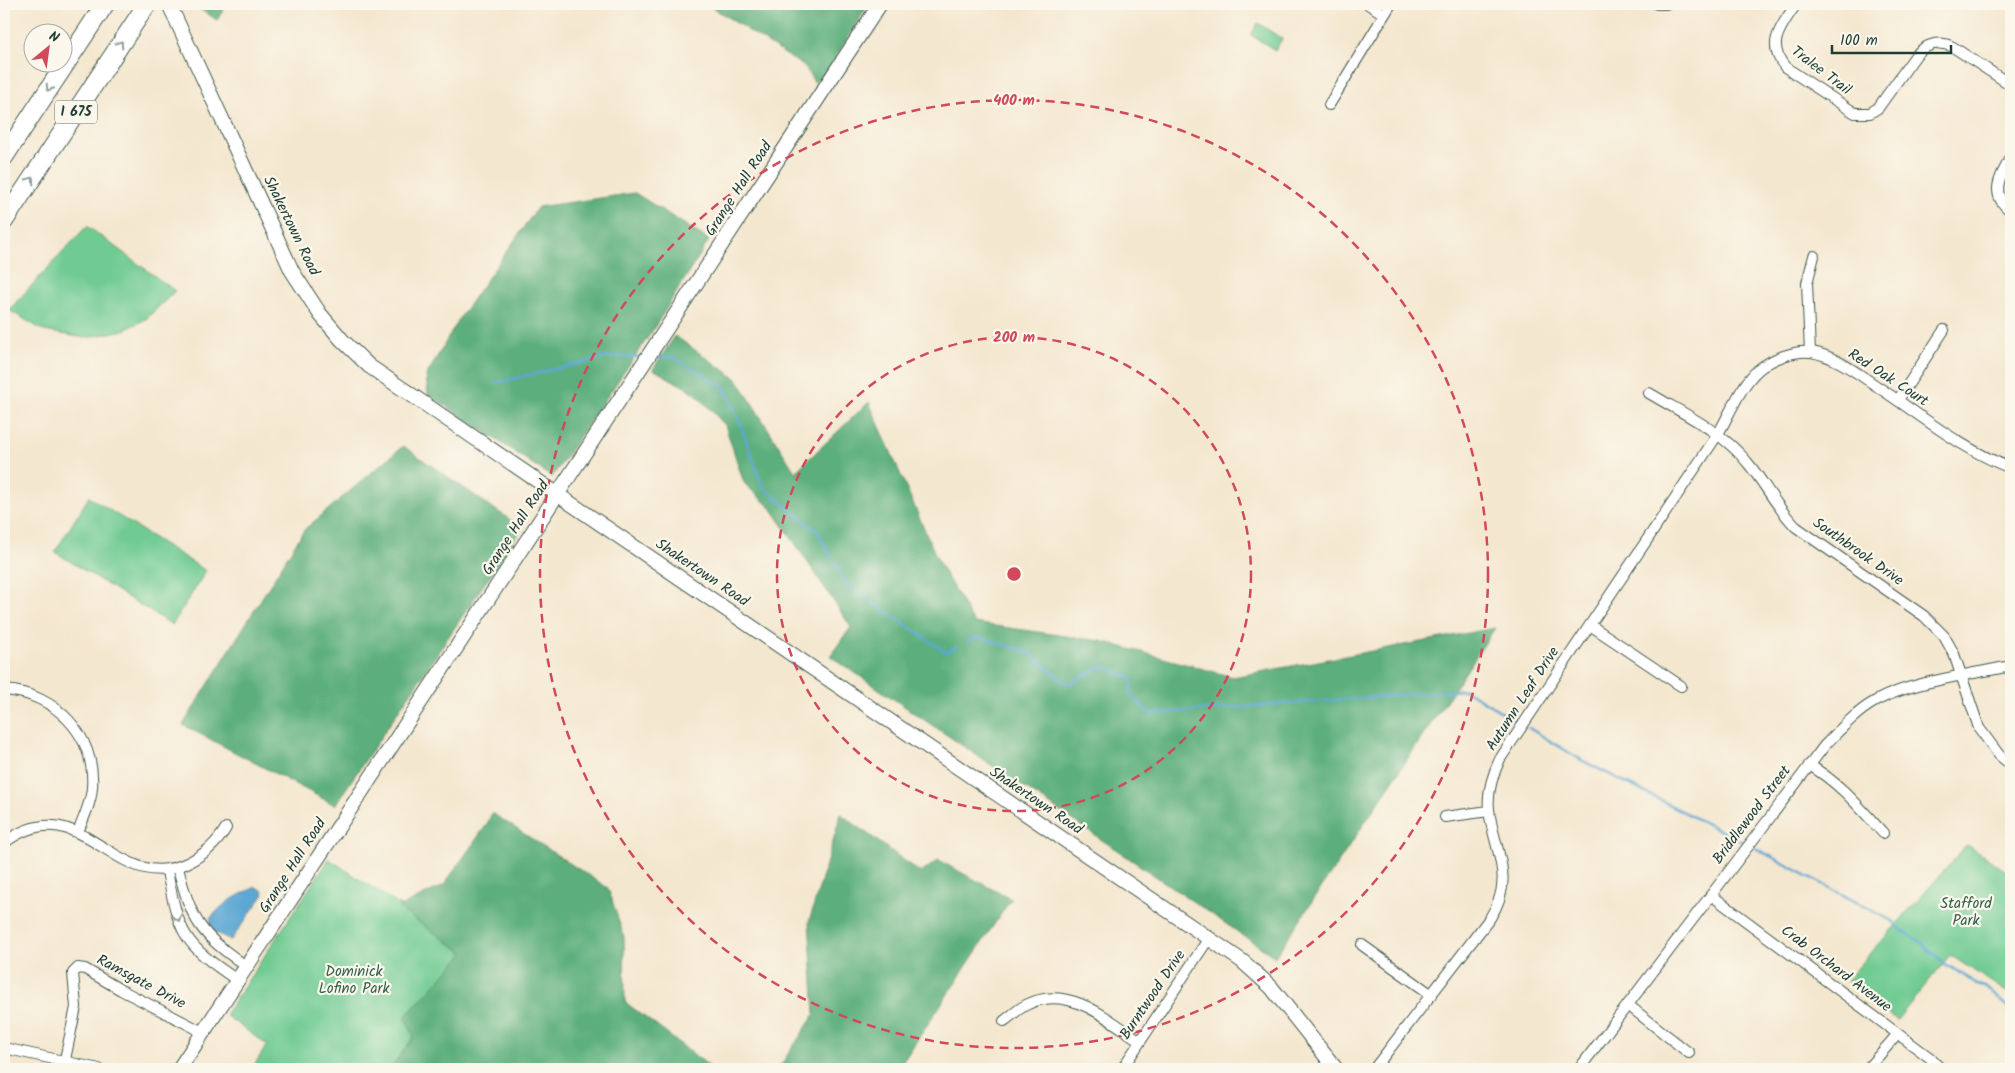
<svg xmlns="http://www.w3.org/2000/svg" width="2015" height="1073" viewBox="0 0 2015 1073" font-family="Kalam,sans-serif">
<style>
.green{fill:#70cb92;stroke:#488463}
.forest{fill:#5caf7c;stroke:#3e7658}
.water{fill:#5ca7d4;stroke:#3e7284}
.lines{fill:none;stroke-linecap:round;stroke-linejoin:round}
.stream{stroke:#5ca7d4;stroke-width:2.5}
.street-casing{stroke:#3f564b;stroke-width:12}
.secondary-casing{stroke:#3f564b;stroke-width:16}
.highway-casing{stroke:#3f564b;stroke-width:20}
.street{stroke:#fff;stroke-width:10}
.secondary{stroke:#fff;stroke-width:14}
.highway{stroke:#fff;stroke-width:18}
.oneway{stroke:#8f9e9a}
.ring{fill:none;stroke:#d1495b;stroke-width:2.5;stroke-dasharray:9 6}
.labels{text-anchor:middle;dominant-baseline:central;stroke-width:4.5;stroke-linejoin:round;paint-order:stroke}
.shield{fill:#fbf7ec;stroke:#61756b;stroke-width:1}
.shield-label{font-size:14px;font-weight:bold;fill:#1f3d34}
.street-label{font-size:15px;fill:#1f3d34;stroke:#fbf7ec}
.park-label{font-size:15px;fill:#33604c;stroke:#fbf7ec}
.centre{fill:#d1495b;stroke:#fbf7ec;stroke-width:2.5}
.ring-label{font-size:15px;text-anchor:middle;font-weight:bold;fill:#d1495b;stroke:#fbf7ec;stroke-width:4.5;stroke-linejoin:round;paint-order:stroke}
</style>
<rect width="100%" height="100%" fill="#fbf7ec"/>
<filter id="ink" filterUnits="userSpaceOnUse"><feTurbulence type="fractalNoise" baseFrequency=".02" numOctaves="2"/><feDisplacementMap in="SourceGraphic" scale="10" xChannelSelector="R" yChannelSelector="G"/><feConvolveMatrix kernelMatrix="1 2 1 2 8 2 1 2 1" color-interpolation-filters="sRGB"/></filter>
<filter id="wash" filterUnits="userSpaceOnUse"><feTurbulence type="fractalNoise" baseFrequency=".0096" numOctaves="4" result="noise"/><feDisplacementMap in="SourceGraphic" scale="20" xChannelSelector="R" yChannelSelector="G"/><feGaussianBlur stdDeviation="1.12" result="paint"/><feColorMatrix in="noise" values="0 0 0 0 0 0 0 0 0 0 0 0 0 0 0 0 0 1.4 0 .05"/><feComposite in="paint" operator="in"/></filter>
<g filter="url(#wash)">
<rect width="100%" height="100%" fill="#f4e7cf"/>
<!-- green -->
<g class="green">
<polygon points="1258,23 1282,39 1275,50 1251,35"/>
<polygon points="87,226 175,291 146,319 124,330 85,338 44,331 9,310"/>
<polygon points="89,497 206,571 172,625 55,552"/>
<polygon points="1967,845 2011,874 2011,995 1950,955 1897,1020 1846,981"/>
<polygon points="329,859 649,1069 262,1069 255,1064 267,1045 225,1015"/>
</g>
<!-- forest -->
<g class="forest">
<polygon points="192,4 227,4 217,20"/>
<polygon points="707,4 869,4 824,76 814,82 805,67"/>
<polygon points="635,193 709,240 651,333 552,477 428,394 426,376 459,319 538,207"/>
<polygon points="675,336 737,379 795,472 869,402 940,565 974,623 1101,641 1233,677 1495,628 1275,957 830,656 851,627 772,509 744,483 725,425 695,393 653,369"/>
<polygon points="403,446 522,528 335,805 183,725 304,530"/>
<polygon points="492,813 608,888 624,937 625,1002 713,1069 390,1069 414,1037 405,1017 464,953 398,908 444,885 487,824"/>
<polygon points="841,814 921,873 938,860 1011,899 898,1069 778,1069 815,1014 809,922"/>
</g>
<!-- water -->
<path class="water" d="M 256,887 L 262,890 L 264,894 L 231,940 L 214,932 L 210,919 C 222,903 238,895 256,887 Z"/>
<g class="lines">
<!-- stream -->
<g class="stream">
<polyline points="654,357 673,357 724,387 739,420 763,487 817,531 847,585 946,652 956,647"/>
<polyline points="495,383 607,357 641,357"/>
<polyline points="968,641 978,637 1028,652 1068,685 1102,666 1132,678 1130,694 1150,714 1465,690 1517,721"/>
<polyline points="1529,728 1583,761 1743,842"/>
<path d="M 1755,848 L 1894,922 C 1903,936 1923,938 1930,952 L 1935,954 L 1944,964 L 1958,971 L 1977,985 L 1985,987 L 2011,1009"/>
</g>
</g>
</g>
<g filter="url(#ink)">
<g class="lines">
<defs>
<g id="street">
<polyline points="1368,4 1384,14"/>
<polyline points="1657,4 1666,4"/>
<path d="M 1796,4 C 1782,26 1765,43 1785,67 L 1855,113 L 1870,113 L 1878,108 L 1916,55 C 1926,44 1939,40 1953,47 L 2011,85"/>
<polyline points="1329,105 1391,4"/>
<path d="M 2011,158 C 1999,177 1989,195 2011,211"/>
<polyline points="1810,352 1807,283 1814,256"/>
<path d="M 1649,393 C 1682,413 1722,431 1747,462 C 1765,483 1776,507 1796,527 L 1924,616 L 1944,636 L 1954,654 L 1979,728 L 1999,755 L 2011,765"/>
<polyline points="1898,400 1944,330"/>
<polyline points="1590,625 1681,686"/>
<path d="M 4,690 C 55,693 96,735 92,788 C 91,803 84,817 78,832"/>
<path d="M 1809,765 C 1839,782 1860,808 1883,833"/>
<polyline points="1445,817 1489,811"/>
<path d="M 4,843 C 82,784 115,898 187,863 C 204,855 216,845 226,828"/>
<path d="M 178,868 C 192,922 200,934 246,966"/>
<path d="M 167,871 C 179,934 183,944 237,980"/>
<polyline points="1711,895 1929,1057 1941,1069"/>
<polyline points="1362,945 1432,995"/>
<polyline points="1628,1005 1689,1053"/>
<path d="M 1004,1021 C 1011,1016 1018,1009 1026,1005 C 1067,983 1108,1019 1140,1041"/>
<polyline points="4,1048 99,1069"/>
<polyline points="63,1069 76,1007 73,973 78,968 85,969 121,990 203,1032"/>
<polyline points="1122,1069 1209,938"/>
<path d="M 1374,1069 L 1490,918 C 1517,876 1493,850 1489,809 C 1487,792 1493,774 1500,759 L 1718,434 C 1730,414 1740,386 1758,370 C 1771,359 1794,350 1811,352 C 1836,356 1858,374 1878,387 C 1922,416 1962,450 2011,468"/>
<path d="M 1579,1069 L 1825,745 C 1840,730 1855,713 1874,702 C 1908,682 1972,674 2011,666"/>
<polyline points="1867,1069 1897,1035"/>
</g>
<g id="secondary">
<polyline points="169,4 292,271 320,314 342,340 369,366 1242,961 1271,987 1336,1069"/>
<polyline points="179,1069 880,4"/>
</g>
<g id="highway">
<polyline points="4,157 105,4"/>
<polyline points="4,221 147,4"/>
</g>
</defs>
<!-- street casing -->
<use href="#street" class="street-casing"/>
<!-- secondary casing -->
<use href="#secondary" class="secondary-casing"/>
<!-- highway casing -->
<use href="#highway" class="highway-casing"/>
<!-- street -->
<use href="#street" class="street"/>
<!-- secondary -->
<use href="#secondary" class="secondary"/>
<!-- highway -->
<use href="#highway" class="highway"/>
</g>
<!-- one-way arrows -->
<defs><path id="oneway-chevron" d="M-2-3.5L2.5 0L-2 3.5" fill="none" stroke-width="1.6" stroke-linecap="round" stroke-linejoin="round" transform="scale(1.25)"/></defs>
<g class="oneway">
<use href="#oneway-chevron" transform="translate(120 44) rotate(-56)"/>
<use href="#oneway-chevron" transform="translate(49 88) rotate(123)"/>
<use href="#oneway-chevron" transform="translate(31 180) rotate(-56)"/>
<use href="#oneway-chevron" transform="translate(178 918) rotate(71)"/>
</g>
</g>
<!-- distance rings -->
<g class="ring">
<circle cx="1014" cy="574" r="237"/>
<circle cx="1014" cy="574" r="474"/>
</g>
<g class="labels">
<!-- shield labels -->
<rect class="shield" x="55" y="100.5" width="42" height="23" rx="4"/>
<g class="shield-label">
<text x="76" y="112">I 675</text>
</g>
<!-- street labels -->
<g class="street-label">
<text transform="translate(1821 71) rotate(37)">Tralee Trail</text>
<text transform="translate(739 189) rotate(-57)">Grange Hall Road</text>
<text transform="translate(291 226) rotate(64)">Shakertown Road</text>
<text transform="translate(1888 378) rotate(33)">Red Oak Court</text>
<text transform="translate(516 528) rotate(-57)">Grange Hall Road</text>
<text transform="translate(1858 552) rotate(35)">Southbrook Drive</text>
<text transform="translate(702 573) rotate(34)">Shakertown Road</text>
<text transform="translate(1523 699) rotate(-57)">Autumn Leaf Drive</text>
<text transform="translate(1036 801) rotate(34)">Shakertown Road</text>
<text transform="translate(1752 815) rotate(-53)">Briddlewood Street</text>
<text transform="translate(293 866) rotate(-57)">Grange Hall Road</text>
<text transform="translate(1836 969) rotate(37)">Crab Orchard Avenue</text>
<text transform="translate(141 982) rotate(28)">Ramsgate Drive</text>
<text transform="translate(1153 995) rotate(-56)">Burntwood Drive</text>
</g>
<!-- park labels -->
<g class="park-label">
<text x="1966" y="904">Stafford<tspan x="1966" dy="17">Park</tspan></text>
<text x="354" y="972">Dominick<tspan x="354" dy="17">Lofino Park</tspan></text>
</g>
</g>
<circle cx="1014" cy="574" r="8" class="centre"/>
<g class="ring-label">
<text x="1014" y="105">400 m</text>
<text x="1014" y="342">200 m</text>
</g>
<!-- margin -->
<rect width="2015" height="1073" fill="none" stroke="#fbf7ec" stroke-width="20"/>
<!-- north arrow -->
<g transform="translate(48 48) rotate(29)"><circle r="24" fill="#fbf7ec" stroke="#a3ada2"/>
<path d="M0-4L9 19L0 12L-9 19Z" fill="#d1495b"/>
<text y="-8" font-size="14" font-weight="bold" text-anchor="middle" fill="#1f3d34">N</text>
</g>
<!-- scale -->
<path d="M1832 45v8h119v-8" fill="none" stroke="#1f3d34" stroke-width="2.5"/>
<text x="1840" y="45" font-size="15" fill="#1f3d34" stroke="#fbf7ec" stroke-width="4" paint-order="stroke">100 m</text>
</svg>
